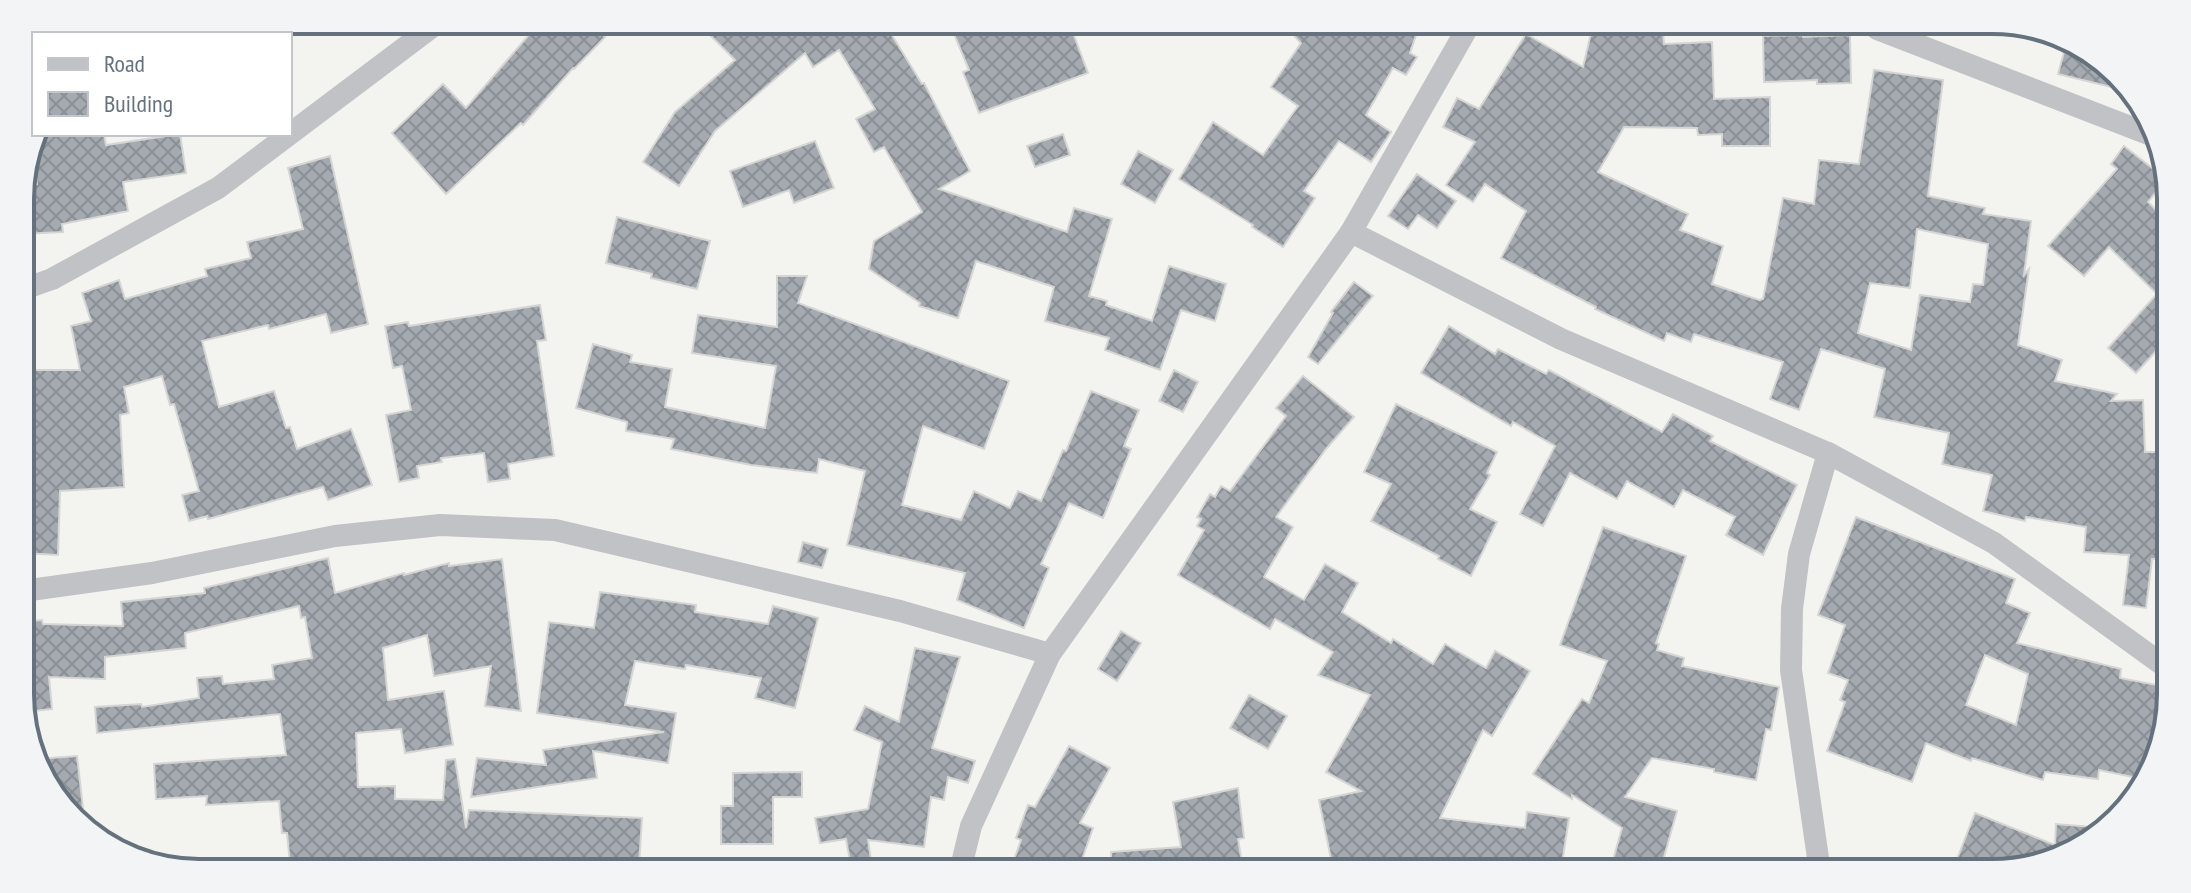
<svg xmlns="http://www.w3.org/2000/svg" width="2191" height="893" viewBox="0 0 2191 893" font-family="'PT Sans Narrow',sans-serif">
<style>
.building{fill:url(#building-cross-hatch);stroke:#d5d5d3;stroke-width:2;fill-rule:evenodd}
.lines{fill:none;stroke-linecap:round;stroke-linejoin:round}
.minor{stroke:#c0c2c5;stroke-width:22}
.rim{fill:none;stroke:#66717e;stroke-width:4}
</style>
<defs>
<pattern id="building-cross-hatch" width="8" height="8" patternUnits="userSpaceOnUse" patternTransform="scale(2)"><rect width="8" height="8" fill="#a4aab0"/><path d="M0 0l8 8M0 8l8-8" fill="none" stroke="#898f94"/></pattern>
</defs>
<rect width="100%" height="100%" fill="#f3f4f0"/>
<!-- building -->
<g class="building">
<polygon points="540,22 616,22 603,35 605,37 574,69 573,68 523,125 521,123 446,194 392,133 443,84 466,108"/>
<polygon points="698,23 885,24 922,84 924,83 970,171 939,189 1067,232 1074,208 1112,219 1089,296 1107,301 1106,305 1152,321 1169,266 1226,284 1215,321 1181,310 1160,370 1105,350 1109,338 1045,321 1054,287 976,261 958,318 919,306 920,303 869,269 874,241 922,212 884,147 874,152 856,119 875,109 839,50 813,67 805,53 715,131 679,186 643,162 675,112 735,60"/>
<polygon points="950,24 1070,25 1088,73 979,113 963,72 969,70"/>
<polygon points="1285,26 1419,26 1410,53 1417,57 1406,75 1393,68 1366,115 1391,132 1371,162 1339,141 1304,191 1315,198 1283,247 1252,227 1253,225 1179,179 1213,122 1263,155 1298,106 1271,87 1301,43"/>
<path d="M 1592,29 L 1615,35 L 1663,32 L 1664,44 L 1712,42 L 1714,99 L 1770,97 L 1770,146 L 1722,146 L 1722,134 L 1698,135 L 1697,128 L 1624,127 L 1598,172 L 1688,214 L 1680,230 L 1723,246 L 1712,284 L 1759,300 L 1763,299 L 1783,198 L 1814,204 L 1819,160 L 1859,164 L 1874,70 L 1943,80 L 1928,196 L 1985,208 L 1983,214 L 2031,221 L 2024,275 L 2029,269 L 2018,345 L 2062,360 L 2055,381 L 2117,394 L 2111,401 L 2143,400 L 2145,452 L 2156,452 L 2156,505 L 2165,504 L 2164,559 L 2152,559 L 2146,608 L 2123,605 L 2129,555 L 2084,552 L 2086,527 L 2026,517 L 2025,521 L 1983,511 L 1992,475 L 1942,464 L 1949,433 L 1874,417 L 1885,369 L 1821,349 L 1799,410 L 1770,399 L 1783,362 L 1694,334 L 1691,342 L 1667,333 L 1664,341 L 1595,309 L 1596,307 L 1501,258 L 1526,211 L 1485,184 L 1473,202 L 1446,185 L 1475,142 L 1443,127 L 1457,98 L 1479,109 L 1526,34 L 1583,67 ZM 1917,229 L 1988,244 L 1983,285 L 1973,284 L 1970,302 L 1920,295 L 1911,350 L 1858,333 L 1870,283 L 1910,288 Z"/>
<polygon points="1803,35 1803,37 1850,35 1851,83 1817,84 1817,80 1764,82 1763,36"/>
<polygon points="2067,41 2127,81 2132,92 2058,74"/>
<polygon points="35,134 104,134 106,145 180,134 186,173 123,182 128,211 62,224 63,232 21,234 21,185 37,184 32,145"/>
<polygon points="1063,134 1070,155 1035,167 1027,146"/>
<polygon points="815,141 834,188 794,203 789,190 743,207 730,171"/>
<polygon points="2124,146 2166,179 2148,202 2169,223 2167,339 2136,373 2108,348 2157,294 2109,247 2084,276 2048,246 2117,169 2111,164"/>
<polygon points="1138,151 1173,170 1155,203 1121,184"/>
<polygon points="330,156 368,324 331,333 326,314 269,329 268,325 202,341 219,407 274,391 286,428 290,427 297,449 351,429 372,485 328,500 323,487 208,519 207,516 189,521 182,495 199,491 174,404 170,405 162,376 124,387 129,413 120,415 124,487 60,491 58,555 22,553 21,370 80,370 71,326 91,321 82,293 119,280 125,299 207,276 205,269 251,258 247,242 303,229 288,168"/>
<polygon points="1417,174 1456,201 1437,228 1418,215 1408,229 1388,216"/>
<polygon points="617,217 710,241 697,289 651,278 652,274 606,263"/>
<polygon points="777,276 807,276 798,303 1009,381 984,449 923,426 902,505 961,520 974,491 1010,508 1018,491 1041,501 1063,450 1066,451 1091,391 1139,410 1124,446 1131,449 1103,518 1069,503 1041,564 1049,568 1024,628 957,600 965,573 847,545 865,471 819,459 817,473 751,465 671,449 674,439 626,431 627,422 576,408 593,344 632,355 630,362 672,369 665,407 765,428 776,366 692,353 698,315 777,327"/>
<polygon points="1354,282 1373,296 1318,364 1308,357 1333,313 1331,312"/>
<polygon points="540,305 546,340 537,341 554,456 508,464 510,479 488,482 484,453 441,458 442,462 417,466 419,478 399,482 386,415 411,410 402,366 393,368 385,326 408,322 409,326"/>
<polygon points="1449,326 1495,354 1498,349 1546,374 1549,370 1662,432 1673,414 1713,436 1710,441 1797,485 1763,555 1726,535 1735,517 1683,490 1674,507 1627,481 1617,499 1570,473 1543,526 1520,514 1555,446 1513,422 1511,426 1421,373"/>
<polygon points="1174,370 1198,382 1183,412 1159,401"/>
<polygon points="1303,376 1354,417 1326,449 1276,517 1293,527 1264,577 1304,600 1325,564 1358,583 1342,612 1391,643 1393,639 1433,664 1445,644 1486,668 1495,651 1530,671 1492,736 1483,730 1440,818 1525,828 1527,812 1569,818 1561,870 1333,869 1319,800 1361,791 1326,772 1370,695 1318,675 1333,652 1275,619 1270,629 1178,575 1204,530 1197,526 1201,519 1197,517 1210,494 1215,497 1221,486 1230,491 1286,416 1276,408"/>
<polygon points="1396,404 1497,452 1487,473 1490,475 1470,509 1497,522 1471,576 1438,559 1439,556 1371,521 1391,484 1364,472"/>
<path d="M 1856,517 L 2015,579 L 2006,603 L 2030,613 L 2017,643 L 2121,669 L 2120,678 L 2162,686 L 2162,712 L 2150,768 L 2142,779 L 2099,770 L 2098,779 L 2045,772 L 2043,780 L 1972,758 L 1971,761 L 1926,743 L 1912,782 L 1827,751 L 1845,702 L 1840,700 L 1848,680 L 1828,673 L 1845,625 L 1818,615 ZM 1985,655 L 2028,674 L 2016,725 L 1966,705 Z"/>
<polygon points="1603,527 1686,556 1656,643 1659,644 1657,650 1684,658 1682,666 1779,687 1771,730 1766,729 1756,780 1714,772 1714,769 1652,758 1625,797 1677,811 1660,871 1610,871 1622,828 1572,795 1572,799 1533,774 1582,699 1589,703 1607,661 1560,645"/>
<polygon points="803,542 828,549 822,568 798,562"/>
<polygon points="328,558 335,593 404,573 404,575 449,563 449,566 502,559 521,711 485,706 491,666 434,676 427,635 383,648 388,700 444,691 453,745 405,753 401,729 356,733 358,787 395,786 395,799 443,800 446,760 455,759 466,828 469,810 642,818 639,866 290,864 287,833 282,833 279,801 206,805 207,796 156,799 154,764 286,755 280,714 97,733 95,707 141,704 142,707 199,698 197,678 222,676 223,684 274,679 272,665 312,658 305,617 301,618 299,606 185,633 186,648 105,657 105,679 49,677 52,709 23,712 23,622 42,620 43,624 123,626 121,602 205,593 204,588"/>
<polygon points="600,592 696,605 695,612 768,624 773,606 818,618 795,708 755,698 761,678 686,665 685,669 635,661 625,705 676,713 668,763 593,751 597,778 471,797 477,758 546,765 543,750 664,732 537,713 549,622 594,628"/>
<polygon points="1121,631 1141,643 1117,681 1098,669"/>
<polygon points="915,648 960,657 932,748 975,761 968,783 948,777 944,800 931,797 924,847 868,840 872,867 851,867 846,839 820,843 815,818 868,809 882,742 854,730 865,706 899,722"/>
<polygon points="1249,695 1287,716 1268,749 1230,728"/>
<polygon points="1069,746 1110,768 1080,823 1093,828 1079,868 1011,868 1021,840 1016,838 1028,805 1035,807"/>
<polygon points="77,756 83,808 63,810 38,759"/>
<polygon points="802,772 802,797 773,797 773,844 721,844 721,806 733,806 733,773"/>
<polygon points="1238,788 1244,838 1238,839 1243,869 1112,868 1111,852 1181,847 1173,802"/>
<polygon points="1975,813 2055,845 2056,824 2107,828 2101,836 2003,873 1952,872"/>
</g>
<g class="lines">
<!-- minor -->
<g class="minor">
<polyline points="1877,29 2151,135"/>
<polyline points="1351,232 1561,339 1828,453 1994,543 2163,665"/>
<polyline points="21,290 52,279 218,188 440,21"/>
<polyline points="23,591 152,573 335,536 440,525 555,530 900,611 1050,654"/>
<polyline points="961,867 971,826 1050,654 1351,232 1468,27"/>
<polyline points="1820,872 1791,670 1792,609 1799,554 1828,453"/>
</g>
</g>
<!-- crop -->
<path d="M0 0H2191V893H0ZM199 34H1992A165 165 0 0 1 2157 199V694A165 165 0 0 1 1992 859H199A165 165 0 0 1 34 694V199A165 165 0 0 1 199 34Z" fill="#f3f4f5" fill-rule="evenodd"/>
<path class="rim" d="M199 34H1992A165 165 0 0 1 2157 199V694A165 165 0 0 1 1992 859H199A165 165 0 0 1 34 694V199A165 165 0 0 1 199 34Z"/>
<!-- legend -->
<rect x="32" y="32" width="260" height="104" fill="#ffffff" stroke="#c2c6cb" stroke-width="2"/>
<rect x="48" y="58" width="40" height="12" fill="#c0c2c5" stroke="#c2c6cb" stroke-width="2"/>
<text x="104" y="72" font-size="24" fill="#66717e">Road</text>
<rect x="48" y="92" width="40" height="24" fill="url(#building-cross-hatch)" stroke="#c2c6cb" stroke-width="2"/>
<text x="104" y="112" font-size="24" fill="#66717e">Building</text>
</svg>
